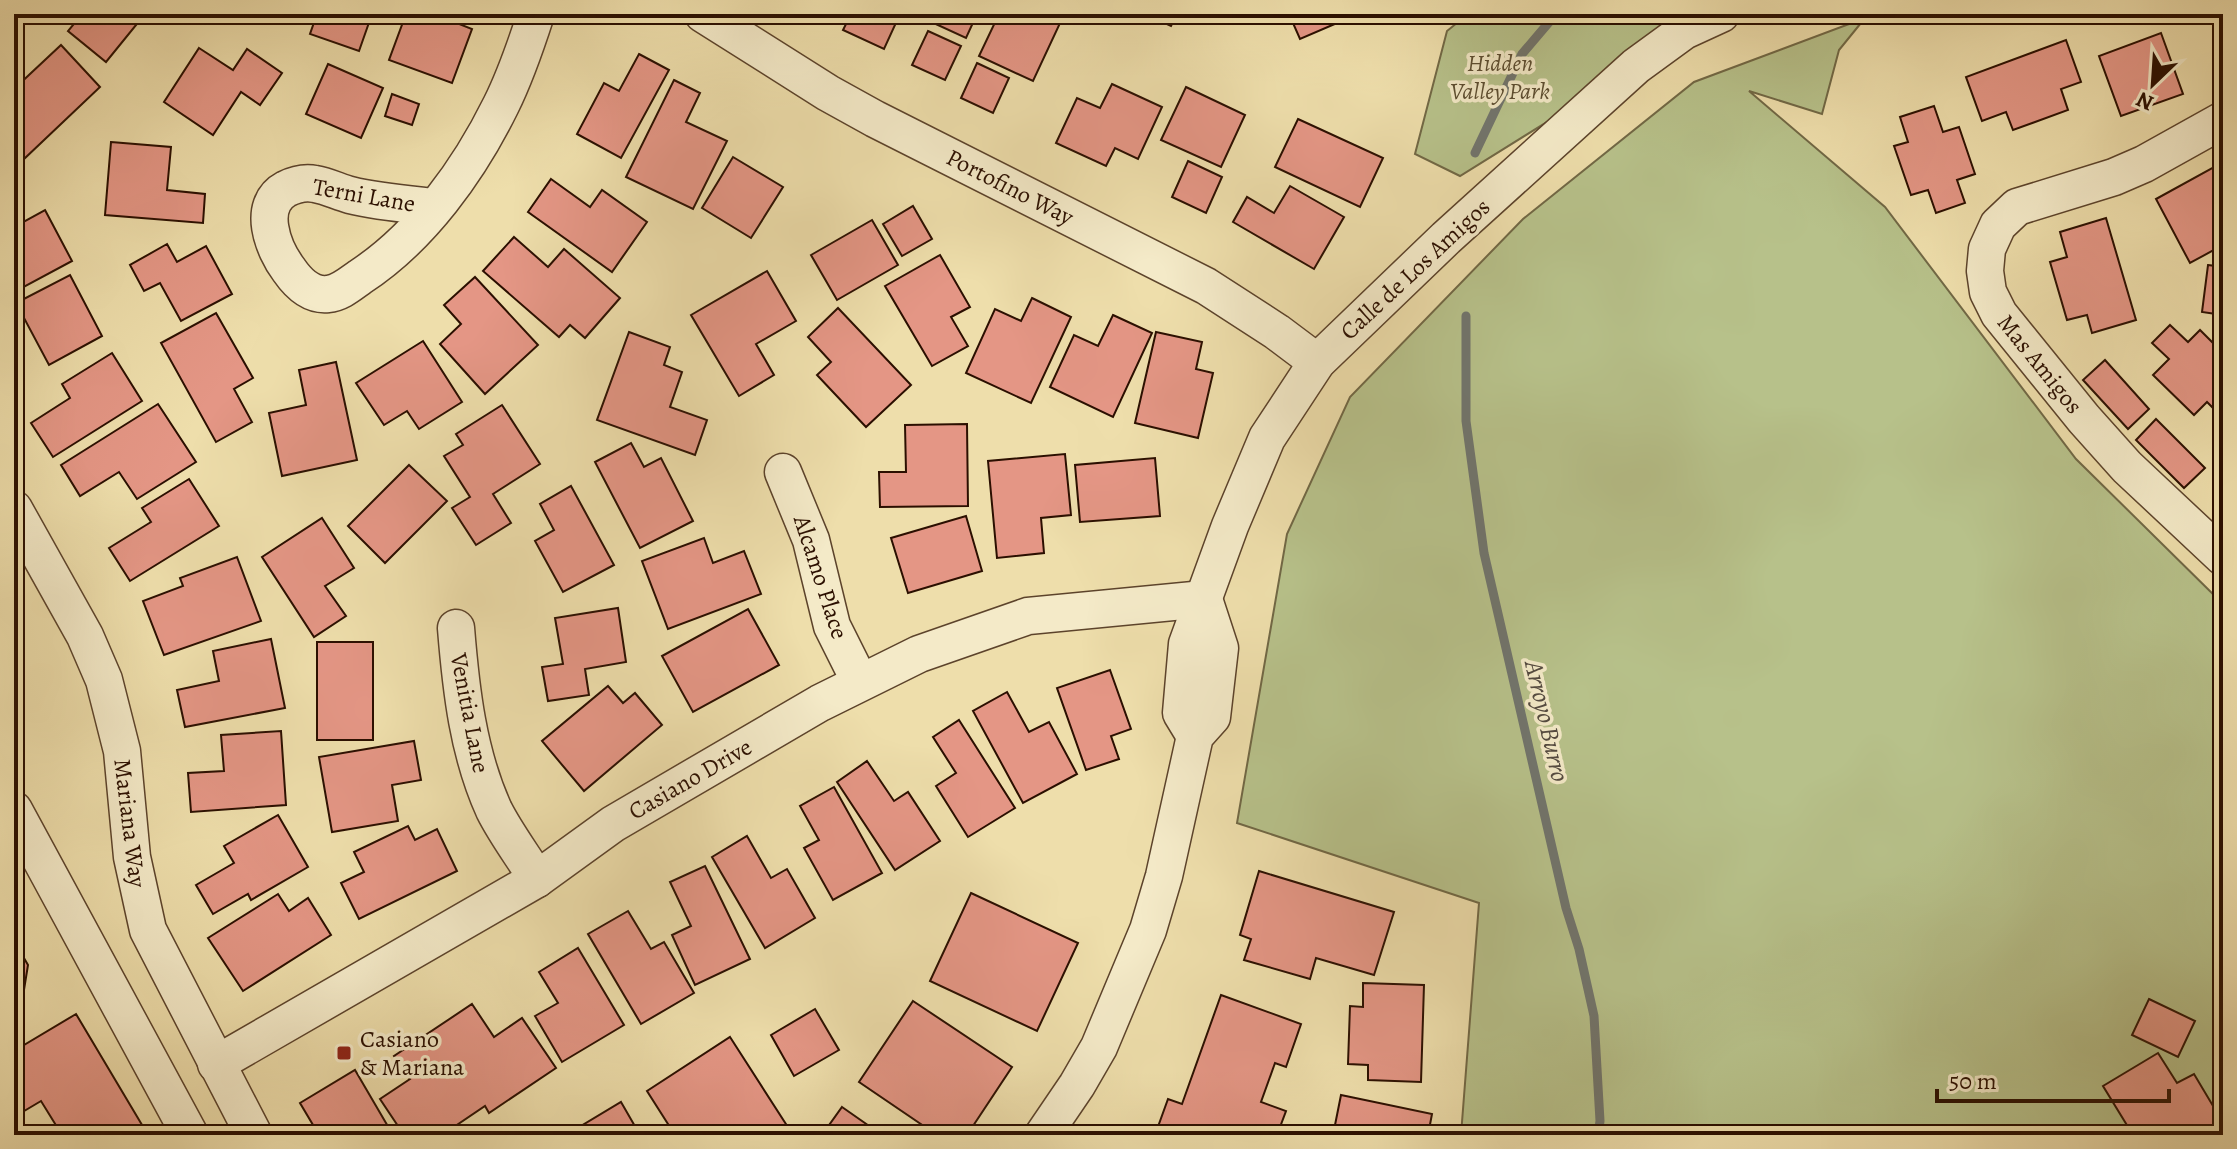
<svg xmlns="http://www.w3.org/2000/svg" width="2237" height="1149" viewBox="0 0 2237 1149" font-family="Alegreya,serif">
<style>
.green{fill:#b7c18a;stroke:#716845;stroke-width:2}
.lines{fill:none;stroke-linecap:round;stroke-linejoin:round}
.stream{stroke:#71756d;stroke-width:9}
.building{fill:#e49685;stroke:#2b0f00;stroke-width:2}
.minor-casing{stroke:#5c432b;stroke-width:39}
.minor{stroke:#f4eac8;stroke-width:36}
.poi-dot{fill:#8f2418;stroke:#f4eac8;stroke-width:3}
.labels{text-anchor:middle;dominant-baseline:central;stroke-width:7;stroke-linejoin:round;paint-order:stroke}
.park-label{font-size:24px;font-style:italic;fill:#5c4d30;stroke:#f4eac8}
.street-label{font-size:24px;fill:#2b0f00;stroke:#f4eac8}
.poi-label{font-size:24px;fill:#2b0f00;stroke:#f4eac8;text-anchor:start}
.water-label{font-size:26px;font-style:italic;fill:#544a40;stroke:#f4eac8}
</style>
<rect width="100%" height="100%" fill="#eedeab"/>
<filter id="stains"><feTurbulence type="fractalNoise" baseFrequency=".0025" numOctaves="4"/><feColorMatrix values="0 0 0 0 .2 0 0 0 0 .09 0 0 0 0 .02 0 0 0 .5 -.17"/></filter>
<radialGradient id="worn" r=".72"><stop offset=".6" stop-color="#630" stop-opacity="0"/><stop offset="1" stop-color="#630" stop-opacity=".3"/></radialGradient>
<!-- green -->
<g class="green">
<polygon points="1468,14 1721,14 1460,176 1415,154 1447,31"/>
<polygon points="1865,18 1839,50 1822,114 1749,91 1885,207 2076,459 2223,604 2223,1135 1461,1135 1479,903 1237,823 1287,534 1350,397 1523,219 1694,82"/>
</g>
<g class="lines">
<!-- stream -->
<g class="stream">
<polyline points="1475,153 1522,54 1556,14"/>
<polyline points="1466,316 1466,421 1484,553 1566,908 1579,949 1594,1016 1600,1121 1598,1135"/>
</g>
</g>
<!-- building -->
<g class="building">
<polygon points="82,14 145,14 106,62 68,31"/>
<polygon points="317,14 372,14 359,51 310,34"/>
<polygon points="406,14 446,14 444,18 472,29 452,83 389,60"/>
<polygon points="851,14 900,14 884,49 843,30"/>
<polygon points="914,14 977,14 966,38"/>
<polygon points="999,14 1047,14 1061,21 1033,81 979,56"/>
<polygon points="1145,14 1177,14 1171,26"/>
<polygon points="1289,14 1358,14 1300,39"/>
<polygon points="928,31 961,46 945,80 912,65"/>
<polygon points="2161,33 2183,94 2121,116 2099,56"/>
<polygon points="2066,40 2081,82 2061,89 2068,110 2013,130 2006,112 1982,121 1966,77"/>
<polygon points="61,45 100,87 24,159 14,149 14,89"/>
<polygon points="199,48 233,70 247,49 282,73 260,105 241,92 213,135 164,102"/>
<polygon points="639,54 669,70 621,158 577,134 604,83 619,91"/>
<polygon points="977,63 1009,78 993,113 961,98"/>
<polygon points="328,64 383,88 361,138 306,114"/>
<polygon points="674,80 700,93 686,122 727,141 693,209 626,177"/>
<polygon points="1112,84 1162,107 1138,159 1115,148 1106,166 1056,143 1077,98 1100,108"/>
<polygon points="1186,87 1245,115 1221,167 1161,140"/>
<polygon points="392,94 419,104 412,125 385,116"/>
<polygon points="1934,106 1943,132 1959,127 1975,174 1957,180 1965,203 1936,213 1928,190 1911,195 1894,146 1908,142 1900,117"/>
<polygon points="1298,119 1383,158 1360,207 1275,167"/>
<polygon points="111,142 171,147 167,190 205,194 203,223 105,215"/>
<polygon points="733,157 783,187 751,238 702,208"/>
<polygon points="1188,161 1222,177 1206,213 1172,197"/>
<polygon points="2214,167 2223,183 2223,245 2190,263 2156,199"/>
<polygon points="551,179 590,207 602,190 647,222 612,272 528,212"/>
<polygon points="1290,186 1344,217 1314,269 1233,222 1247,197 1274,213"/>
<polygon points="913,206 932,239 902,256 883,224"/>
<polygon points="45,210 72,261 20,289 14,277 14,227"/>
<polygon points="2106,218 2136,320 2092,333 2087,315 2067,320 2050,262 2067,257 2060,232"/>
<polygon points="872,220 898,265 837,300 811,255"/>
<polygon points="514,237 548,267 564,249 620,298 585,338 570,325 559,337 483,271"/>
<polygon points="167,244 177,262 206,246 232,294 181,321 160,283 144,291 130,265"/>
<polygon points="940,255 970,307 951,317 968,346 932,366 885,286"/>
<polygon points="2208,265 2223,267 2223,315 2202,312"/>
<polygon points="767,271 796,321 756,344 774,375 739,396 691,315"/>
<polygon points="70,275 102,336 49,365 16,303"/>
<polygon points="475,277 538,345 485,394 440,344 461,324 444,305"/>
<polygon points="1032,298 1071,317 1031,403 966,373 995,309 1021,321"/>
<polygon points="838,308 911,385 866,427 817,375 831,362 808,337"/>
<polygon points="216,313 253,378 234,389 252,422 216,442 161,343"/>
<polygon points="1113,315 1152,333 1113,417 1050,387 1074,335 1098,346"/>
<polygon points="2170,325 2188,342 2200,330 2223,353 2223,418 2207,402 2194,415 2153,375 2169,359 2152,343"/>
<polygon points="629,332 670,347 664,365 682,372 670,407 707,420 695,455 597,420"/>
<polygon points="1156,332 1202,342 1196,369 1213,373 1198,438 1135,423"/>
<polygon points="423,341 462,402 419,429 407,411 384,425 356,383"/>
<polygon points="112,353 142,401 53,457 31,423 70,398 62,384"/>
<polygon points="2105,360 2149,409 2128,429 2083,380"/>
<polygon points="336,362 357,460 282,476 269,413 306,405 299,370"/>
<polygon points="158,404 196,462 137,499 119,472 80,496 61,465"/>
<polygon points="502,405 540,464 493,494 511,523 476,545 452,508 470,497 444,456 463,445 456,434"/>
<polygon points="2156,419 2205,468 2184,488 2136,440"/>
<polygon points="967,424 968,506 880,507 879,472 906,472 905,425"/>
<polygon points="631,443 644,467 661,458 693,521 640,548 595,462"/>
<polygon points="1065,454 1071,515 1041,518 1044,553 997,558 988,461"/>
<polygon points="1155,458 1160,516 1080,522 1075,465"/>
<polygon points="409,465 447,501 385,563 348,526"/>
<polygon points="189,479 219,526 130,581 109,548 151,522 142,508"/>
<polygon points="571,486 614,565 563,592 535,541 554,530 540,504"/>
<polygon points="966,516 982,571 908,593 891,538"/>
<polygon points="322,518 354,568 325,586 346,616 314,637 262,557"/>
<polygon points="704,538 713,563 744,551 761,594 668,629 642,561"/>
<polygon points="237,557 261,621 164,655 143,601 183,586 180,578"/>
<polygon points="618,608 626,662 585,669 589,695 548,701 542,667 563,664 555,618"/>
<polygon points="748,609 779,665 693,712 662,656"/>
<polygon points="271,639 285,708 185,727 177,690 219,681 213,651"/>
<rect x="317" y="642" width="56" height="98"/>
<polygon points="1110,670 1131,729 1111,736 1119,759 1086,770 1057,688"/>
<polygon points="608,686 623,703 635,693 662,725 584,791 542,741"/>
<polygon points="1007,692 1029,732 1049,722 1077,774 1023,803 973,711"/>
<polygon points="959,720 1015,808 968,837 936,786 956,773 933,737"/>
<polygon points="281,731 286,805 191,812 188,773 224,771 221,735"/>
<polygon points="414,741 421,780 392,785 398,821 332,832 319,757"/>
<polygon points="867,761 894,801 908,792 940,841 895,870 837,782"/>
<polygon points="834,787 882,873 833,900 804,848 819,840 800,806"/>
<polygon points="278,815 308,867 251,900 248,894 213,914 196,885 234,863 224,846"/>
<polygon points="408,826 415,840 437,829 457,871 359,919 341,883 364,872 354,852"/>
<polygon points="747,836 771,878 787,869 815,918 765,948 712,857"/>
<polygon points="705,866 750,959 695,985 672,935 691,926 670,882"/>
<polygon points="1259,871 1394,912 1374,975 1316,958 1310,979 1244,960 1251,939 1240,935"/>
<polygon points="971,893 1078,943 1037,1031 930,981"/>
<polygon points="278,894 289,911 308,898 331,935 243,991 208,938"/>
<polygon points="628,911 651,949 664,942 694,993 641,1024 588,934"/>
<polygon points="14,941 28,965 24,990 14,996"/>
<polygon points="578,948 624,1025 562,1062 535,1016 558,1003 539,972"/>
<polygon points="1363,983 1424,985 1421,1082 1368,1080 1368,1065 1348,1064 1350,1006 1363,1007"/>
<polygon points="1221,995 1301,1024 1286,1067 1275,1063 1261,1102 1286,1111 1277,1135 1155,1135 1168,1099 1182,1104"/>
<polygon points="2149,999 2195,1021 2178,1057 2132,1035"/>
<polygon points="913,1001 1012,1067 967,1135 937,1135 859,1082"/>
<polygon points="472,1004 494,1037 522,1018 556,1068 489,1113 485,1106 442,1135 404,1135 380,1099 410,1079 394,1056"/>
<polygon points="815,1009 839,1050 794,1076 771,1035"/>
<polygon points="76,1014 148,1135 62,1135 41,1101 14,1117 14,1051"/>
<polygon points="730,1037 793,1135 675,1135 647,1091"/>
<polygon points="2158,1053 2177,1083 2194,1074 2219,1116 2223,1114 2223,1135 2133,1135 2103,1086"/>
<polygon points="355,1070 393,1135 319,1135 300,1103"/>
<polygon points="1341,1095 1432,1114 1428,1135 1333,1135"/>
<polygon points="621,1102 640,1135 566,1135"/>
<polygon points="842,1107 882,1135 822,1135"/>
</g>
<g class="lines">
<defs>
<g id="minor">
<polyline points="703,14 828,93 875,119 1206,286 1277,332 1317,362"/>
<polyline points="2223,120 2144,164 2114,177 2017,207 1998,225 1987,249 1985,271 1988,292 1999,314 2084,419 2127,467 2223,557"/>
<path d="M 435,207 C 406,204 378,202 350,195 C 339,192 327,186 315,184 C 305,182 296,184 286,189 C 256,205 273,249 289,270 C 298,283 310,296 328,294 C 340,293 350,284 360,277 C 421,237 469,170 501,105 C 516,75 526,45 536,14"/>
<polyline points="783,472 811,540 832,626 860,682"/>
<polyline points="14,509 85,636 104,680 122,751 132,857 148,930 254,1135"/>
<path d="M 456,628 C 461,690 468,753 494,810 C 506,834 523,856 537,879"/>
<polyline points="1195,736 1181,713 1187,644 1230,526 1267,438 1317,362 1446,238 1636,66 1684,31 1721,14"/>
<polyline points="14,810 190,1135"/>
<polyline points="216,1064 537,879 613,824 820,703 919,654 1028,616 1204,599"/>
<polyline points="1043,1135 1077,1085 1099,1047 1148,930 1164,876 1195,736 1212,717 1220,648 1204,599"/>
</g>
</defs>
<!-- minor casing -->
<use href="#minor" class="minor-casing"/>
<!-- minor -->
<use href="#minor" class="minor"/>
</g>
<!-- markers -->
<rect class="poi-dot" x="336" y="1045" width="16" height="16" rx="4"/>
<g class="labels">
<!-- park labels -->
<g class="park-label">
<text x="1500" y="63">Hidden<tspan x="1500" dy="28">Valley Park</tspan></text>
</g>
<!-- street labels -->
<g class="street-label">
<text transform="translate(1010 187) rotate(27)">Portofino Way</text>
<text transform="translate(364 195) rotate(10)">Terni Lane</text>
<text transform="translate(1415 269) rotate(-43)">Calle de Los Amigos</text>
<text transform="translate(2040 364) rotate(51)">Mas Amigos</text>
<text transform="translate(821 577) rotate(72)">Alcamo Place</text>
<text transform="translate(470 713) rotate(79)">Venitia Lane</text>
<text transform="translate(690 779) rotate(-30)">Casiano Drive</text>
<text transform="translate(130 823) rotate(83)">Mariana Way</text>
</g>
<!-- poi labels -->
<g class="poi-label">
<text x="360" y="1039">Casiano<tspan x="360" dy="28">&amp; Mariana</tspan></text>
</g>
<!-- water labels -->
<g class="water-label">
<text transform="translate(1547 721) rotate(77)">Arroyo Burro</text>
</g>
</g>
<!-- margin -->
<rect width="2237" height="1149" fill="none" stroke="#eedeab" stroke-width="48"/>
<rect x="16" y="16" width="2205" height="1117" fill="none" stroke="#2b0f00" stroke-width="4"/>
<rect x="24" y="24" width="2189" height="1101" fill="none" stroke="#2b0f00" stroke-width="2"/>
<!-- north arrow -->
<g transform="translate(2153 84) rotate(205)" stroke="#f4eac8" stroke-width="6" paint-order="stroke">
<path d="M0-6L14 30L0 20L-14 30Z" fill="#2b0f00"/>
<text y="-12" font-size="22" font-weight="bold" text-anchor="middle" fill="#2b0f00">N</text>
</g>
<!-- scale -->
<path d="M1937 1089v12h232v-12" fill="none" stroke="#2b0f00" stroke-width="4"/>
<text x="1949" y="1089" font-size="24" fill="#2b0f00" stroke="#f4eac8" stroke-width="6" paint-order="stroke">50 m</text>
<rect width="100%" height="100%" filter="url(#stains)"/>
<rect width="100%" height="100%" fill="url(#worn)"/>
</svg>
